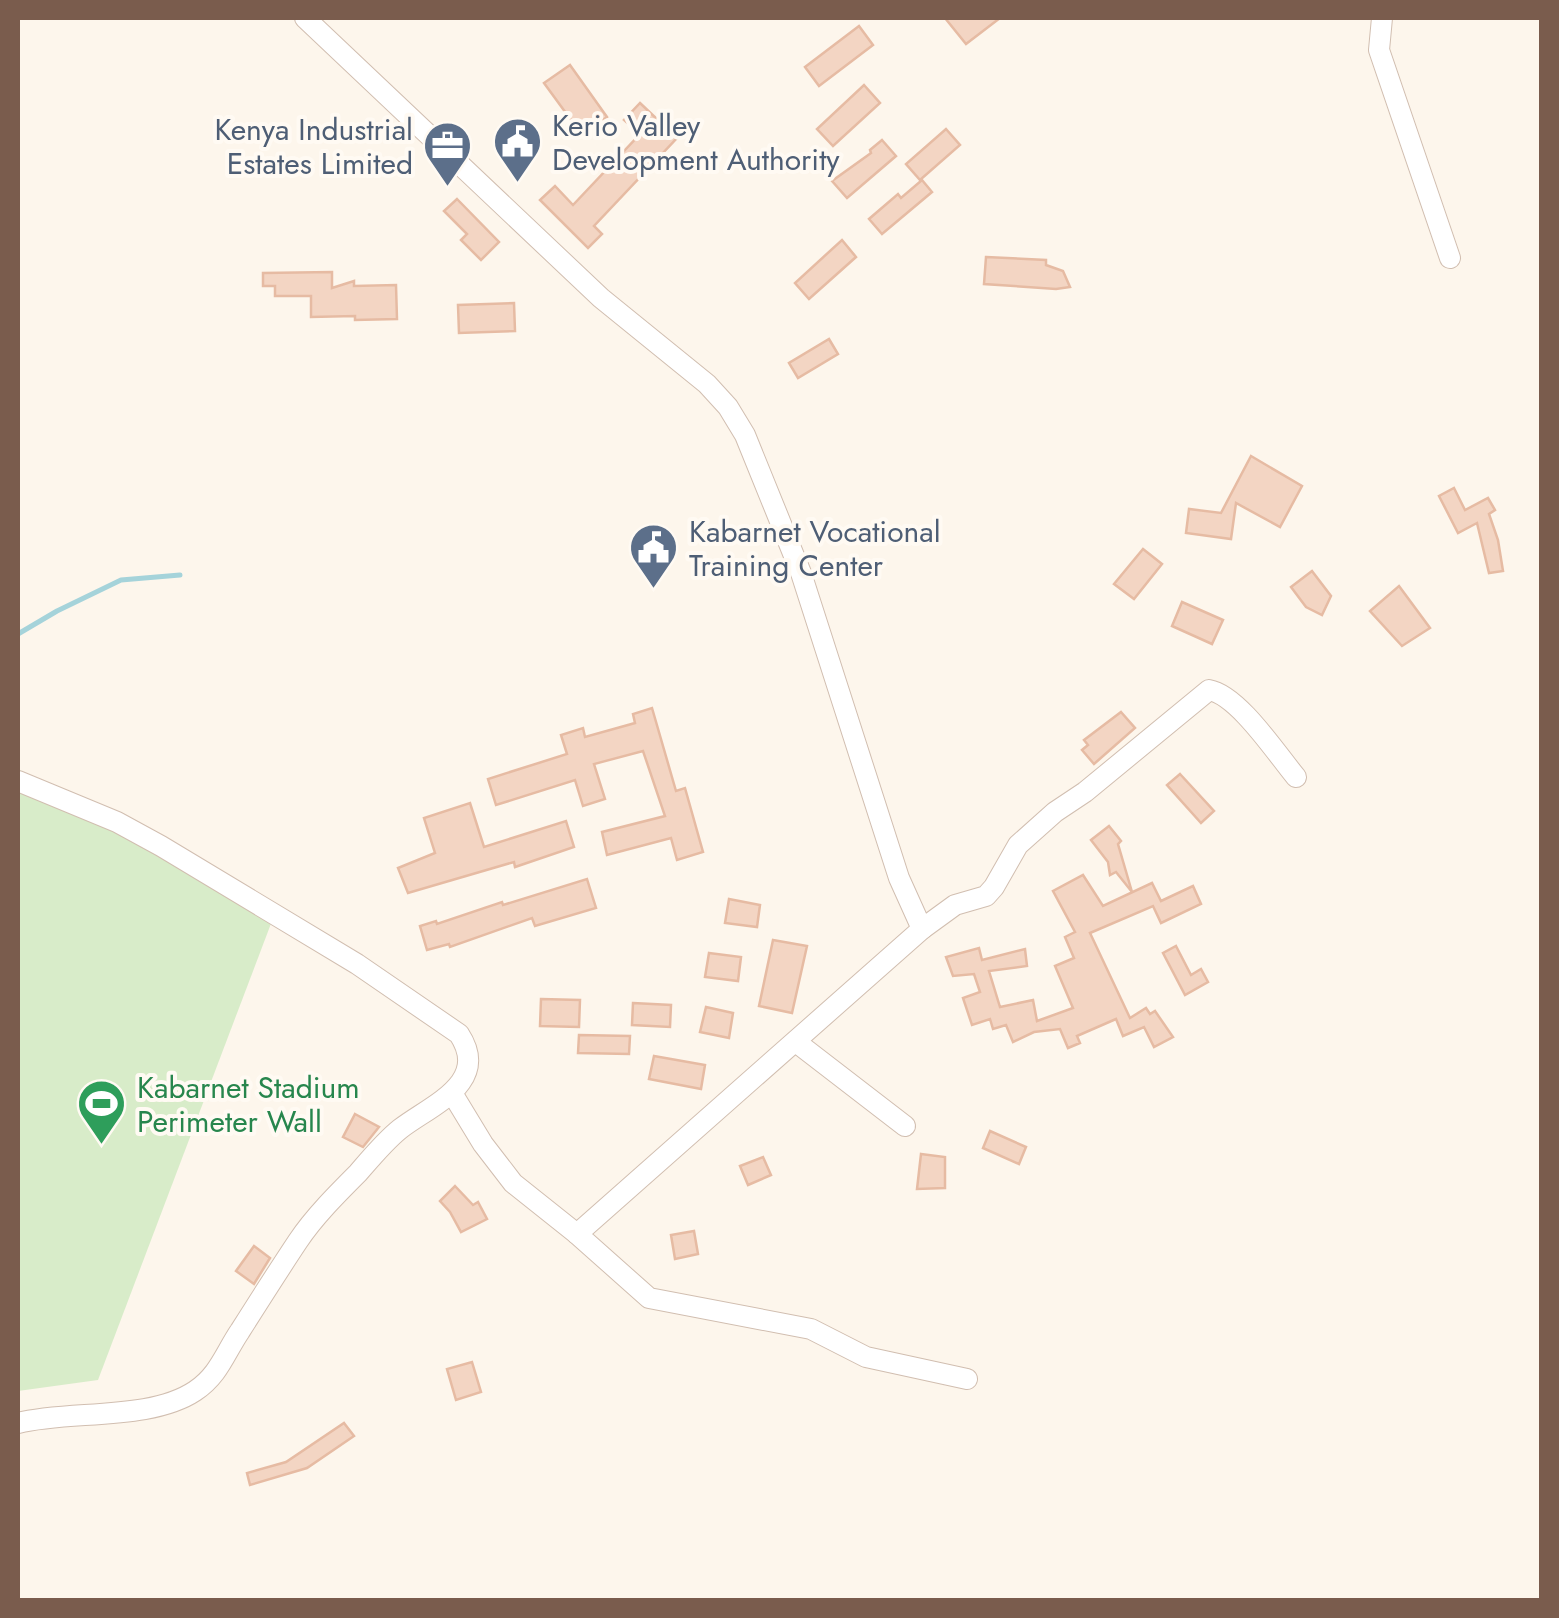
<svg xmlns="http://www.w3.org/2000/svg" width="1559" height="1618" viewBox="0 0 1559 1618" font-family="Jost,sans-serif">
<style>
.green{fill:#d8ecc9}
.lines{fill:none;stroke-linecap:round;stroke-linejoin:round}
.stream{stroke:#a5d3da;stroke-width:5}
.building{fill:#f3d5c3;stroke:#e6bba3;stroke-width:2.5}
.street-casing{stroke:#d1beb0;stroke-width:22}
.street{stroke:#fff;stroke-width:20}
.labels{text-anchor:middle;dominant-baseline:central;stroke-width:8;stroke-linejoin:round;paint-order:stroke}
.service-label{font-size:30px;fill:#4e5e75;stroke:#fffaf3;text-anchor:start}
.leisure-label{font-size:30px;fill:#27864d;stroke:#fffaf3;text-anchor:start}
</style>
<rect width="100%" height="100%" fill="#fdf6ec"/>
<!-- green -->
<polygon class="green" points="18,769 275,913 98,1380 18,1391"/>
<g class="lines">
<!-- stream -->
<polyline class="stream" points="18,634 57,611 121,580 180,575"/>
</g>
<!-- building -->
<g class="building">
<polygon points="945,18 1000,18 966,44"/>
<polygon points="859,26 873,45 819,86 805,67"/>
<polygon points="570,65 607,117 582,135 544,83"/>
<polygon points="864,85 880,103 833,146 817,129"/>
<polygon points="640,103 677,138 594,226 602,234 588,248 540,200 555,186 573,205 640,134 624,120"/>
<polygon points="946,129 960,145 920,180 906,164"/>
<polygon points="882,140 896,156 847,198 832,181 871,153 870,150"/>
<polygon points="922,180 932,192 882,234 869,219 898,194 901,198"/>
<polygon points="457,199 499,242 481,260 461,240 467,234 444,211"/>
<polygon points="842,240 856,257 809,299 795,283"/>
<polygon points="986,257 1046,260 1046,265 1063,271 1070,287 1056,289 984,284"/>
<polygon points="332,272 332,288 354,281 354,286 396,285 397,319 355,320 355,316 311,317 311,296 275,296 275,286 263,286 263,273"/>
<polygon points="514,303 515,331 459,333 458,305"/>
<polygon points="829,339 838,354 798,378 789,363"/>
<polygon points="1251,456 1302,486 1280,527 1236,503 1231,539 1186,533 1189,509 1221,513"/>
<polygon points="1454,488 1465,510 1488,498 1495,510 1489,514 1498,540 1503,571 1489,573 1477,523 1458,533 1439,496"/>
<polygon points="1143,549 1162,564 1134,599 1114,584"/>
<polygon points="1312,571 1331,596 1322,615 1306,607 1291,587"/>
<polygon points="1399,586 1430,628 1402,646 1370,611"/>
<polygon points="1182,602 1223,620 1212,644 1172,626"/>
<polygon points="652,708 676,791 685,788 703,852 677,860 671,838 607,855 602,832 665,816 643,751 594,764 605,799 583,806 575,780 496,805 488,779 567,754 561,735 583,728 585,737 635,723 633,714"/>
<polygon points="1121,712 1135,728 1094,764 1082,750 1088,745 1084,740"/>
<polygon points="1180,774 1214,811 1201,823 1167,785"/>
<polygon points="470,803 484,847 566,821 574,847 515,867 514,862 408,893 398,868 435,853 424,818"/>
<polygon points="1109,826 1121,841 1118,844 1132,892 1116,872 1110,875 1108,862 1091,840"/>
<polygon points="1083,875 1103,906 1152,883 1161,901 1193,886 1201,904 1161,923 1153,906 1090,933 1130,1018 1146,1008 1150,1014 1155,1011 1173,1037 1154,1047 1144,1027 1123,1036 1116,1019 1077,1036 1080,1043 1068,1048 1060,1029 1034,1032 1013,1042 1006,1025 993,1029 990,1019 972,1025 963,998 980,992 974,974 953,976 946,957 979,948 982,960 1025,949 1027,966 989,971 1000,1007 1033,1000 1037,1021 1073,1008 1055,966 1074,958 1065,937 1075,932 1053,891"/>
<polygon points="587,879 596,908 535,926 532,918 450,947 449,944 427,950 420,926 436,921 437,924 502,902 503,905"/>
<polygon points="729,899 760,905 757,927 725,923"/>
<polygon points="773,940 807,946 792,1013 759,1006"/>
<polygon points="1176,946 1191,975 1201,969 1208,982 1185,995 1163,953"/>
<polygon points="709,953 741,957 738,981 705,977"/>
<polygon points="541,999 580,1000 579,1027 540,1026"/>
<polygon points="633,1003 671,1005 670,1027 632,1025"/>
<polygon points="706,1007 733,1013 729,1038 700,1032"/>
<polygon points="579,1035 630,1036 629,1054 578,1053"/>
<polygon points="654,1056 705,1065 701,1089 649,1079"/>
<polygon points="355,1114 379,1127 363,1147 343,1137"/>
<polygon points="990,1131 1026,1147 1019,1164 983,1148"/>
<polygon points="921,1154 945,1157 945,1188 917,1189"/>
<polygon points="763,1157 771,1175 748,1185 740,1166"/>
<polygon points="455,1186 473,1205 478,1202 487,1219 461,1232 450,1212 440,1201"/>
<polygon points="694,1231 698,1254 675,1259 671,1235"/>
<polygon points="254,1246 270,1258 254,1284 236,1271"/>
<polygon points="472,1362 481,1392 456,1400 447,1369"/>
<polygon points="344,1423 354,1436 307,1468 250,1485 247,1473 286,1462"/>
</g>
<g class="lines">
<defs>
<g id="street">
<polyline points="305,18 601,298 707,384 728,407 745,435 801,573 899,878 922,929 577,1234 649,1298 811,1329 866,1357 967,1379"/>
<polyline points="1382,18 1379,50 1450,258"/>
<path d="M 18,781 L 117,822 L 161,846 L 357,964 L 459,1034 C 491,1083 431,1105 400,1129 C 385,1141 371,1158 358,1173 C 337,1194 314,1217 298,1241 C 278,1271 259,1301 240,1331 C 225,1353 219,1375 195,1391 C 150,1421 70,1410 18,1423"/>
<path d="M 922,929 L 955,905 L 986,896 L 994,887 L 1018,845 L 1055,812 L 1085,792 L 1209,690 C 1238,695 1276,753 1296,777"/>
<polyline points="796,1042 905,1126"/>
<polyline points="452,1093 483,1144 513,1183 577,1234"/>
</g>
</defs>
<!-- street casing -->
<use href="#street" class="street-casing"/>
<!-- street -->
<use href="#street" class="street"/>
</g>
<!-- icons -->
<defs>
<symbol id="civic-pin" viewBox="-11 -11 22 30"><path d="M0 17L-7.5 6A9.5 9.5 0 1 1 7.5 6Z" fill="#5c6f8a" stroke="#fffaf3"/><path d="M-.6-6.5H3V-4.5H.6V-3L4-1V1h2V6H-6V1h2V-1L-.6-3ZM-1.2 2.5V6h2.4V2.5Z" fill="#fff"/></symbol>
<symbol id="office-pin" viewBox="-11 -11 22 30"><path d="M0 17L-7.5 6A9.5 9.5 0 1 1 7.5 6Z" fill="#5c6f8a" stroke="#fffaf3"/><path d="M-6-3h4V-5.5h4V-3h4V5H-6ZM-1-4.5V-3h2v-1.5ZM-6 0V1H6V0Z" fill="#fff"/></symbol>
<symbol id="stadium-pin" viewBox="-11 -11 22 30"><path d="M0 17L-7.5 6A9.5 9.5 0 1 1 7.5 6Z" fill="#2e9e5b" stroke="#fffaf3"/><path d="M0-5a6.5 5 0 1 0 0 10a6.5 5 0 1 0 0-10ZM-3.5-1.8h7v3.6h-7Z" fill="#fff"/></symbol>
</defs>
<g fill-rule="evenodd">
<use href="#civic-pin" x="490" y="114" width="55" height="75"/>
<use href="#office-pin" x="420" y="118" width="55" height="75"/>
<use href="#civic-pin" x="626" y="520" width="55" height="75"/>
<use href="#stadium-pin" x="74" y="1076" width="55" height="75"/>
</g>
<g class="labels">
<!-- service labels -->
<g class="service-label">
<text x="552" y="125">Kerio Valley<tspan x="552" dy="34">Development Authority</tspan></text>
<text x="413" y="129" text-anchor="end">Kenya Industrial<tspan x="413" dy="34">Estates Limited</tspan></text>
<text x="689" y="531">Kabarnet Vocational<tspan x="689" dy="34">Training Center</tspan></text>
</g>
<!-- leisure labels -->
<g class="leisure-label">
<text x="137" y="1087">Kabarnet Stadium<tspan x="137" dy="34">Perimeter Wall</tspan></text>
</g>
</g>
<!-- border -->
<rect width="1559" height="1618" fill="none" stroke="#7a5c4d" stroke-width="40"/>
</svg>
